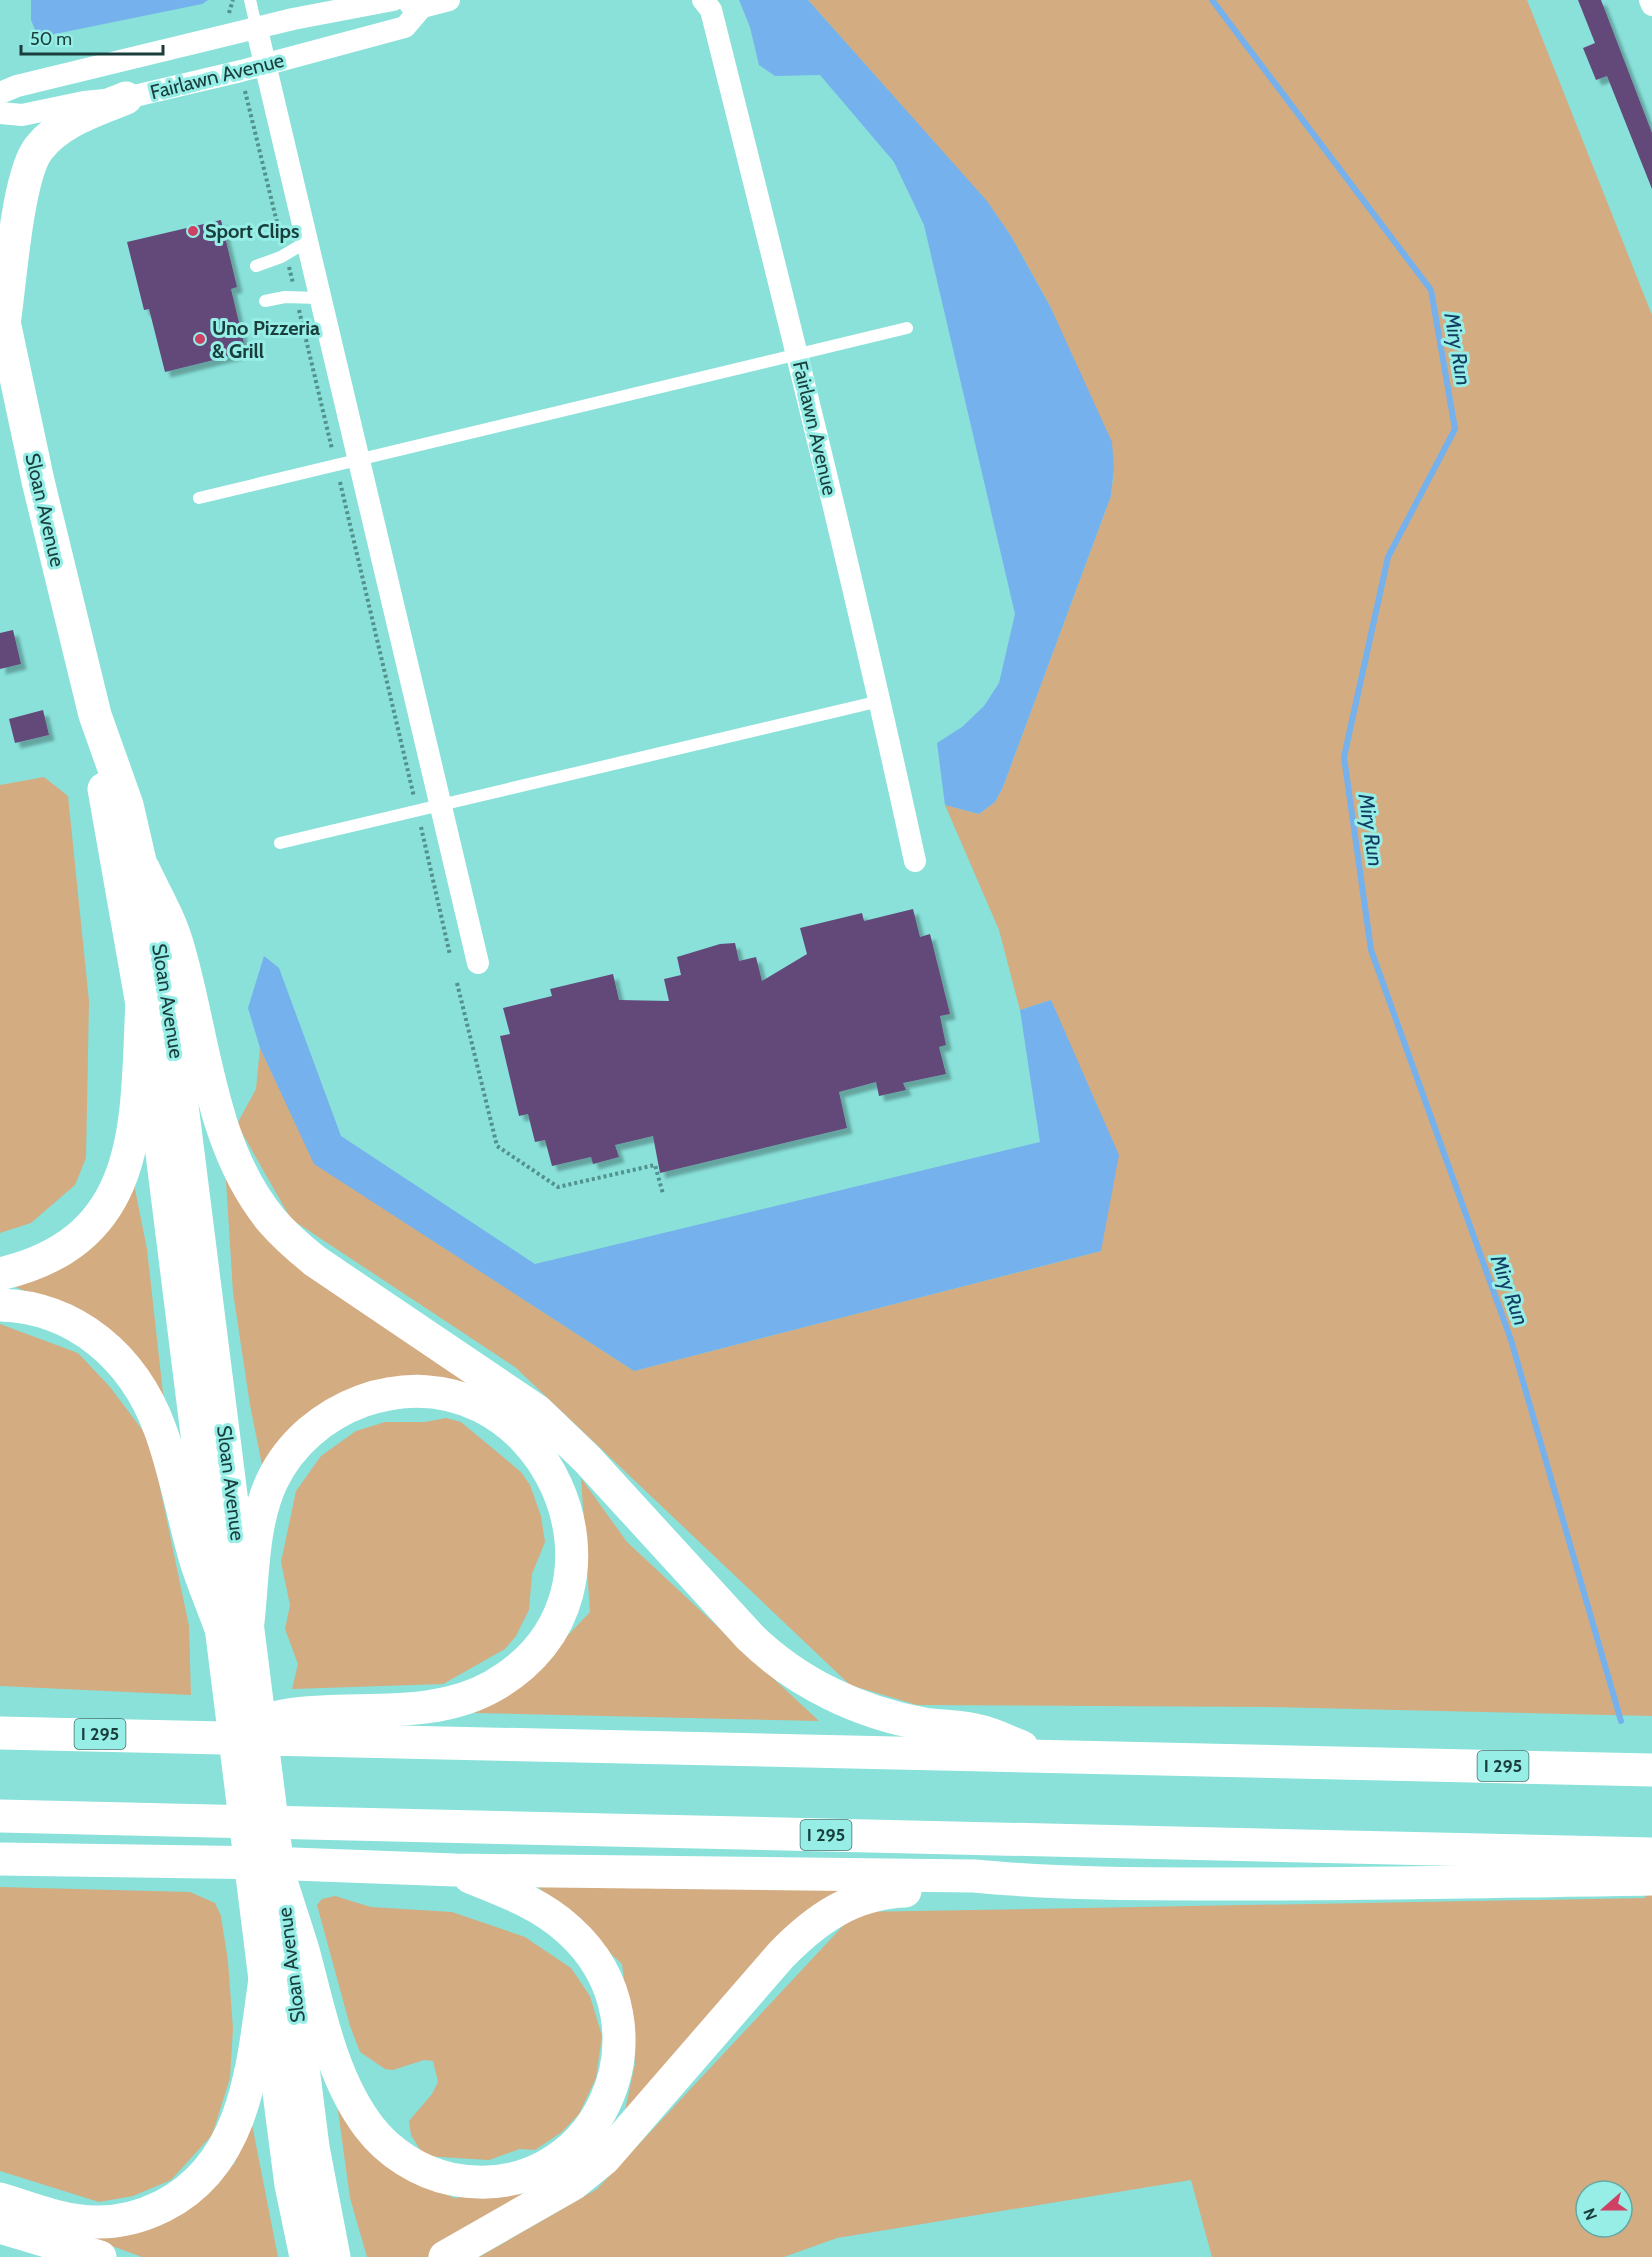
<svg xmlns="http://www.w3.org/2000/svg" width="1652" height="2257" viewBox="0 0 1652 2257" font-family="Cabin,sans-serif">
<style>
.green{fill:#d3ac82;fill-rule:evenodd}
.water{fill:#75b1ec}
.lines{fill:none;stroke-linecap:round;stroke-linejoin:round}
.stream{stroke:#75b1ec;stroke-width:6}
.building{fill:#64487a;filter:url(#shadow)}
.path{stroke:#52918c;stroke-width:4;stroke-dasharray:3 3;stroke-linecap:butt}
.lane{stroke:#fff;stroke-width:12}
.street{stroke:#fff;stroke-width:22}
.secondary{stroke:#fff;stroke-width:33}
.highway{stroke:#fff;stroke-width:33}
.poi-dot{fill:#cf4065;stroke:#96eee7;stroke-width:2}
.labels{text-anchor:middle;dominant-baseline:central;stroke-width:6;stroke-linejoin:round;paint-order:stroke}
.shield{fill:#96eee7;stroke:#3e736f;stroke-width:1.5}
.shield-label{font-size:18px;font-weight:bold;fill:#193e3c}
.street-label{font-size:20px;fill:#193e3c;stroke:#96eee7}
.poi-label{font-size:20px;font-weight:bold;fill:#193e3c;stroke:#96eee7;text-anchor:start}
.water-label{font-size:21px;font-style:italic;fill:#113c62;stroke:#96eee7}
</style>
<defs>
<filter id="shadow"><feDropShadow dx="5.5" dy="5.5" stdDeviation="1.5" flood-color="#0004"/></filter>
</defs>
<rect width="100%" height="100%" fill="#89e1da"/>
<!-- green -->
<g class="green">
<polygon points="808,0 1527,0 1652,315 1652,1716 1270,1707 917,1705 850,1685 515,1367 291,1219 237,1124 256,1089 260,1048 315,1164 634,1371 1101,1251 1051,1000 1020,1010 999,930 945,805 979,814 995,802 1003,787 1111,496 1114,468 1050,306 1011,236 987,202"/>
<polygon points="44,777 68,796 89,1001 86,1158 75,1185 31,1223 0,1233 0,785"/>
<polygon points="225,1165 470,1384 376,1386 262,1465 250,1405 233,1292"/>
<polygon points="133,1179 147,1249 164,1402 47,1301 9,1284 86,1252"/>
<polygon points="0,1324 78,1353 110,1387 150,1440 189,1626 191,1695 0,1686"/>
<polygon points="446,1418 461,1422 521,1472 530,1485 541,1516 545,1542 532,1574 529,1610 516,1636 505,1649 443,1684 292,1689 298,1664 285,1629 290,1605 281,1562 296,1491 321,1456 356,1431 385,1422 425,1422"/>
<polygon points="581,1478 627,1542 819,1721 474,1713 520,1686 590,1612"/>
<polygon points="536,1885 842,1887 624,2115 635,2064 622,1964"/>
<polygon points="0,1887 190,1892 215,1903 221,1916 228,1961 233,2029 230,2078 212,2135 171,2180 133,2196 99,2202 0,2171"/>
<path d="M 1644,1892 L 1652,1893 L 1652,2257 L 1212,2257 L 1191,2180 L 837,2238 L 784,2257 L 479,2257 L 597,2189 L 856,1912 L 1645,1898 ZM 1586,2191 L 1622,2191 L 1622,2227 L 1586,2227 Z"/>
<polygon points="335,1896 371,1907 452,1912 525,1937 571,1968 590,1996 602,2036 596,2078 579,2114 562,2132 535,2150 520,2149 489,2160 424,2156 411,2135 409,2121 432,2094 438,2082 433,2061 424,2060 393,2070 385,2069 360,2052 350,2026 317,1905 322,1899"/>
<polygon points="335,2089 380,2161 454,2198 516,2191 526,2198 432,2257 367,2257 350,2198"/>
<polygon points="252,2124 278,2257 142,2257 93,2239 159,2225 234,2164"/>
</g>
<!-- water -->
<g class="water">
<polygon points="31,0 208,0 202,4 45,36 36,32 31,20"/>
<polygon points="739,0 808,0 987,201 1011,236 1050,306 1112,442 1114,468 1111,496 1003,787 995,802 979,814 945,805 937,743 962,727 984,706 999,683 1015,614 924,225 894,162 820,75 775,76 759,65 750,27"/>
<polygon points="264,956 279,968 341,1136 535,1264 1040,1142 1020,1010 1051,1000 1119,1155 1101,1251 634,1371 314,1164 260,1048 248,1008"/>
</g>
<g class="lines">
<!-- stream -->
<polyline class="stream" points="1212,0 1431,290 1455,429 1388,557 1344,757 1371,950 1511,1340 1621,1721"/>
</g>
<!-- building -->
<g class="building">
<polygon points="1578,0 1601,0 1652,133 1652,189 1607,76 1596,80 1583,48 1595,43"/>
<polygon points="221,220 237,287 231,289 246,352 165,372 149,309 144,310 127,242"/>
<polygon points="13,630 21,664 0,669 0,633"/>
<polygon points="43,710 49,735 15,743 9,719"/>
<polygon points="913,909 920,937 930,934 950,1014 940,1016 946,1045 939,1047 946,1074 903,1083 906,1090 879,1096 876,1082 839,1092 847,1128 660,1173 653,1136 615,1145 619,1157 593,1164 591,1157 552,1166 545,1140 535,1142 528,1114 519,1116 500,1036 510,1034 503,1008 552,996 550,989 613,974 619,1000 669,1001 664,979 681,975 677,957 720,944 735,943 739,961 756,957 762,981 807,954 800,928 862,913 864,921"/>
</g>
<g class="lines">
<!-- path -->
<g class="path">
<polyline points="229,13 233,0"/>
<polyline points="245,91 281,239"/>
<polyline points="289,267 293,283"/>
<polyline points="299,310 332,449"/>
<polyline points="340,482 414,797"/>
<polyline points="421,827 450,955"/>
<polyline points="457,983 497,1146 558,1187 655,1165 663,1194"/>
</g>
<!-- lane -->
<g class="lane">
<polyline points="250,0 257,30"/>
<polyline points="256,266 281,257 308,241"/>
<polyline points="265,301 285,297 319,298"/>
<polyline points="199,498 907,328"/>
<polyline points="280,843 880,701"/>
</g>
<!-- street -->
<g class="street">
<path d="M 703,0 L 711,10 C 782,293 853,575 915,861"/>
<polyline points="1650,0 1652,5"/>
<polyline points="410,4 422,7 449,0"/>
<polyline points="257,30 478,963"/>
<polyline points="0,93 17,86 293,19 393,0"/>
<polyline points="0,113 22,115 84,102 126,98 241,71 405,27 422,7"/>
</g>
<!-- secondary -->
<g class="secondary">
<polyline points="0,303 38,481 95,715 127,805 165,970 313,2147 334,2257"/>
<path d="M 4,324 C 10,286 17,175 39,148 C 60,121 95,111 126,98"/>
<polyline points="104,789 147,1033 282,2116 291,2185 306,2257"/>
</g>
<!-- highway -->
<g class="highway">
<path d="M 143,868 C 155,894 171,920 178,947 C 205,1038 209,1145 272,1221 C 285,1236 300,1249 315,1261 L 537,1411 L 587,1459 L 750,1637 C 797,1683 860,1713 924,1724 C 942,1727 962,1726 979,1731 C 994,1734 1008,1742 1022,1747"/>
<path d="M 0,1274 C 146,1240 136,1121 142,1000"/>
<path d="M 0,1305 C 76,1307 134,1358 160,1429 C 176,1472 183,1517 196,1561 C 203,1583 212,1604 220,1626"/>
<path d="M 245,1725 C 259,1722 274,1717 288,1715 C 355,1705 432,1721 493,1686 C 657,1593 541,1339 362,1401 C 324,1415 290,1443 272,1481 C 252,1523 253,1577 248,1622"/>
<polyline points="0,1733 1652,1770"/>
<polyline points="0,1816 1652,1854"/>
<path d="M 0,1859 L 266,1863 L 455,1870 L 974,1876 C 1067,1885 1159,1884 1252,1884 C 1385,1884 1518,1881 1652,1879"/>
<path d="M 281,1881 C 288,1904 296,1927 303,1950 C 319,2009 331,2077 369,2127 C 389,2153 419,2172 451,2179 C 597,2208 677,2027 569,1930 C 541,1904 505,1891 470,1877"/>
<path d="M 0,2199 C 30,2208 61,2221 93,2222 C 117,2223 141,2217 163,2206 C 248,2163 253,2062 265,1979"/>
<polyline points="0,2227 100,2257"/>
<path d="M 445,2257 L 573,2184 L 604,2159 L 781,1955 C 816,1919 853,1893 905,1891"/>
</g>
</g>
<!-- markers -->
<g class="poi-dot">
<circle cx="193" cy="231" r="6"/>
<circle cx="200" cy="339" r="6"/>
</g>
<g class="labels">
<!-- shield labels -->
<g class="shield">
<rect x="74.5" y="1719" width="51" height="30" rx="4.5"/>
<rect x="1477.5" y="1751" width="51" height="30" rx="4.5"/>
<rect x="800.5" y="1820" width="51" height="30" rx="4.5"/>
</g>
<g class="shield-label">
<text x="100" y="1734">I 295</text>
<text x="1503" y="1766">I 295</text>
<text x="826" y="1835">I 295</text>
</g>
<!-- street labels -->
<g class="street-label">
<text transform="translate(217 76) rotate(-14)">Fairlawn Avenue</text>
<text transform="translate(815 428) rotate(77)">Fairlawn Avenue</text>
<text transform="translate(45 510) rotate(77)">Sloan Avenue</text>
<text transform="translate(168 1001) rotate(81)">Sloan Avenue</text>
<text transform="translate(231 1483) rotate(83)">Sloan Avenue</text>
<text transform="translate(291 1965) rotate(-97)">Sloan Avenue</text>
</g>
<!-- poi labels -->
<g class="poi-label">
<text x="205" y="231">Sport Clips</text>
<text x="212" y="328">Uno Pizzeria<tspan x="212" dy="23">&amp; Grill</tspan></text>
</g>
<!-- water labels -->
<g class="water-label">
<text transform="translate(1458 349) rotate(80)">Miry Run</text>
<text transform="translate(1371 830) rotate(82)">Miry Run</text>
<text transform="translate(1510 1290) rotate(70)">Miry Run</text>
</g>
</g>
<!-- north arrow -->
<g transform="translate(1604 2209) rotate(249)"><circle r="28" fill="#96eee7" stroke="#64a8a3" stroke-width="1.5"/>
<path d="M0-4.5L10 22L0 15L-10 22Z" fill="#cf4065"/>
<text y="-9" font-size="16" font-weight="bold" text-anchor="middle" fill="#193e3c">N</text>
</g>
<!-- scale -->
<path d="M21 45v9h142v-9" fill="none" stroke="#193e3c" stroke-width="3"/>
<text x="30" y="45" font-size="18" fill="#193e3c" stroke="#96eee7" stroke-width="4.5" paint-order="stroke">50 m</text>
</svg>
